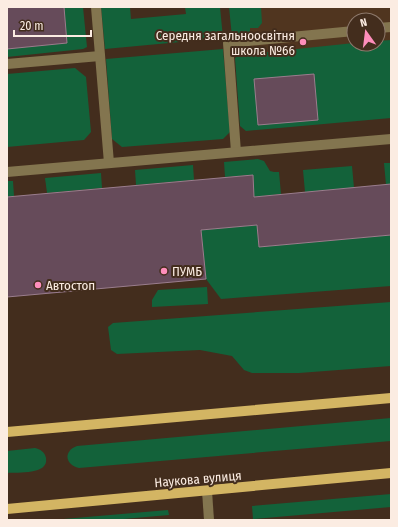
<svg xmlns="http://www.w3.org/2000/svg" width="398" height="527" viewBox="0 0 398 527" font-family="'Fira Sans Condensed',sans-serif">
<style>
.built{fill:#50351f;fill-rule:evenodd}
.green{fill:#13623a}
.building{fill:#664b5a;stroke:#9a7d8d}
.lines{fill:none;stroke-linecap:round;stroke-linejoin:round}
.minor{stroke:#83754f;stroke-width:10}
.major{stroke:#d3b563;stroke-width:10}
.poi-dot{fill:#fe8ebb;stroke:#432d1d;stroke-width:1.5}
.labels{text-anchor:middle;dominant-baseline:central;stroke-width:4;stroke-linejoin:round;paint-order:stroke}
.poi-label{font-size:13px;fill:#fbece2;stroke:#432d1d;text-anchor:start}
.street-label{font-size:13px;fill:#fbece2;stroke:#432d1d}
</style>
<rect width="100%" height="100%" fill="#432d1d"/>
<!-- built -->
<path class="built" d="M 243,7 L 391,7 L 391,67 L 254,79 L 250,29 ZM 354,20 L 378,20 L 378,44 L 354,44 Z"/>
<!-- green -->
<g class="green">
<polygon points="64,7 83,7 87,47 83,49 7,57 7,49 67,43"/>
<polygon points="101,7 130,7 131,19 186,14 185,7 220,7 223,38 105,49"/>
<polygon points="229,7 261,7 262,23 258,28 250,28 250,35 232,37"/>
<polygon points="391,40 391,118 246,131 240,126 235,58 239,55 354,43 378,44 378,41"/>
<polygon points="223,49 230,132 223,139 122,147 112,139 106,59"/>
<polygon points="75,68 86,77 91,132 84,140 7,147 7,74"/>
<polygon points="258,159 264,161 270,171 274,172 279,172 281,194 254,197 253,175 225,177 224,162"/>
<polygon points="384,163 391,163 391,184 386,185"/>
<polygon points="193,165 194,180 136,185 135,170"/>
<polygon points="352,166 354,188 305,192 303,170"/>
<polygon points="101,173 102,188 47,193 45,178"/>
<polygon points="7,181 13,181 14,196 7,197"/>
<polygon points="257,225 259,247 391,235 391,286 221,299 206,279 201,230"/>
<polygon points="207,287 208,304 152,307 152,300 158,290"/>
<polygon points="391,302 391,366 299,373 252,373 244,370 232,356 200,350 117,354 111,350 108,327 113,323"/>
<path d="M 391,418 L 391,441 L 79,468 C 65,465 63,451 77,446 Z"/>
<path d="M 35,448 C 40,449 45,452 46,458 C 49,475 18,472 7,473 L 7,451 Z"/>
<polygon points="391,494 391,507 253,519 252,506"/>
<polygon points="168,510 169,515 112,520 52,520"/>
</g>
<!-- building -->
<g class="building">
<polygon points="7,7 64,7 67,43 7,49"/>
<polygon points="314,74 318,120 258,125 254,79"/>
<polygon points="253,175 254,197 391,184 391,235 259,247 257,225 201,230 206,279 7,297 7,197"/>
</g>
<g class="lines">
<!-- minor -->
<g class="minor">
<polyline points="96,7 109,163"/>
<polyline points="378,28 391,27"/>
<polyline points="7,64 100,56"/>
<polyline points="236,152 228,43 354,31"/>
<polyline points="7,172 391,139"/>
<polyline points="207,491 209,520"/>
</g>
<!-- major -->
<g class="major">
<polyline points="7,432 391,398"/>
<polyline points="7,509 391,473"/>
</g>
</g>
<!-- markers -->
<g class="poi-dot">
<circle cx="303" cy="42" r="4"/>
<circle cx="164" cy="271" r="4"/>
<circle cx="38" cy="285" r="4"/>
</g>
<g class="labels">
<!-- poi labels -->
<g class="poi-label">
<text x="295" y="35" text-anchor="end">Середня загальноосвітня<tspan x="295" dy="15">школа №66</tspan></text>
<text x="172" y="271">ПУМБ</text>
<text x="46" y="285">Автостоп</text>
</g>
<!-- street labels -->
<g class="street-label">
<text transform="translate(198 479) rotate(-5)">Наукова вулиця</text>
</g>
</g>
<!-- border -->
<rect width="398" height="527" fill="none" stroke="#fbece2" stroke-width="16"/>
<!-- north arrow -->
<g transform="translate(366 32) rotate(346)"><circle r="19" fill="#432d1d" stroke="#8d796c"/>
<path d="M0-3L7 15L0 10L-7 15Z" fill="#fe8ebb"/>
<text y="-6" font-size="11" font-weight="bold" text-anchor="middle" fill="#fbece2">N</text>
</g>
<!-- scale -->
<path d="M14 30v6h77v-6" fill="none" stroke="#fbece2" stroke-width="2"/>
<text x="20" y="30" font-size="12" fill="#fbece2" stroke="#432d1d" stroke-width="3" paint-order="stroke">20 m</text>
</svg>
